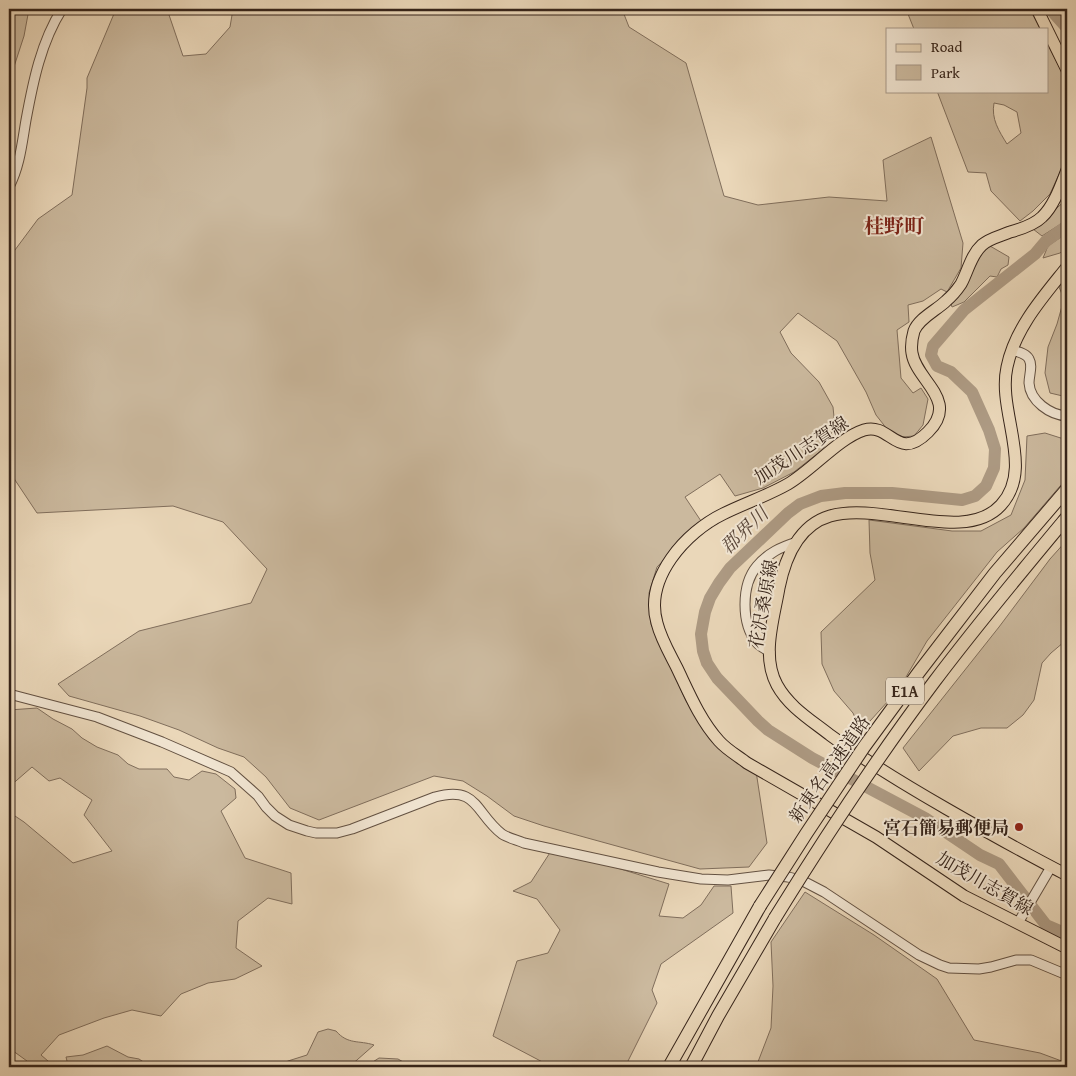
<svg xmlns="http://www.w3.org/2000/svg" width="1076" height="1076" viewBox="0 0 1076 1076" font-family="'Gentium Book Plus','Noto Serif JP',serif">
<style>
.green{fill:#cbb99e;stroke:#806e5c;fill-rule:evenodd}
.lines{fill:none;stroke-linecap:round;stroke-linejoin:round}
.river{stroke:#ad9a83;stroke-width:12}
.minor-casing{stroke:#635142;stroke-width:11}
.major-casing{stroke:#36241a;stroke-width:13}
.highway-casing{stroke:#36241a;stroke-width:14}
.minor{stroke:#f1e5d2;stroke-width:9}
.major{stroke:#ead7b9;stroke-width:11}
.highway{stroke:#ead7b9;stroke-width:12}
.highway-bridge-casing{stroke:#36241a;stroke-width:14;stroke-linecap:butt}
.highway-bridge{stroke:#ead7b9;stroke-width:12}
.poi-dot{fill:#8f2418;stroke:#f1e5d2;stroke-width:2}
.labels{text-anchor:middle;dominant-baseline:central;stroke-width:4;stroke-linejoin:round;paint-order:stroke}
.shield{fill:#f1e5d2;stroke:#6e5e51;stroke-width:1}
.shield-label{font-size:16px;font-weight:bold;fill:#36241a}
.street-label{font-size:18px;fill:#36241a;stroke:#f1e5d2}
.poi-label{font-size:18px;font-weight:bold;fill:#36241a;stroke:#f1e5d2;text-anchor:end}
.water-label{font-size:19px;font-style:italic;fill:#5a473a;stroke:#f1e5d2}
.quarter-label{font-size:20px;font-weight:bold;fill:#7a1f14;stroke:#f1e5d2}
</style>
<rect width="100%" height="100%" fill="#ead7b9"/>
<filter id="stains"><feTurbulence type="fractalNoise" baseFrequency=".004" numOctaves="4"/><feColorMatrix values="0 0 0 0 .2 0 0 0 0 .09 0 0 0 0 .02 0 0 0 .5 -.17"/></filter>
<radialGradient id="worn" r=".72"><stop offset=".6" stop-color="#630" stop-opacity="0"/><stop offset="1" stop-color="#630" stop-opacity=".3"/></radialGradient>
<!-- green -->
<g class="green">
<polygon points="9,9 29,9 24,36 9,82"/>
<polygon points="116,9 167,9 183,56 206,54 230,27 233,9 622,9 629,27 686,63 724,196 758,205 829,197 887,201 883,160 931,137 963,243 961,268 947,292 941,289 923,301 908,305 909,322 897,330 901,378 913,393 921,388 928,399 923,425 914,436 902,437 887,429 876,415 866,392 837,341 798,313 780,332 791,353 819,382 833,407 835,427 822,450 794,472 763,488 735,496 720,474 685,497 701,521 657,567 649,593 651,624 686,701 704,730 724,753 756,771 767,843 749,867 700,869 544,826 514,816 487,796 463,781 434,776 319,820 290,808 266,777 244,757 218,748 179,730 140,716 69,696 58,684 139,631 251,603 267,569 223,522 173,506 37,513 9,471 9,258 38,219 72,195 87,88 87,78"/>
<polygon points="906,9 1030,9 1040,29 914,29"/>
<path d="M 1047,43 L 1067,82 L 1067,157 L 1050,194 L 1033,211 L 1020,221 L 991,191 L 986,173 L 968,172 L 937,91 L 1047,91 ZM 994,103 L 1004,105 L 1017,112 L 1021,133 L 1007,144 C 999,131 991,119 994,103 Z"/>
<polygon points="1067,199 1067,220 1042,236 1033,229"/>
<polygon points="1067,233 1067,248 1060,253 1043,258 1048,246"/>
<polygon points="990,246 1009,257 1008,265 1001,269 997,277 990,276 964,302 952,307 951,304 986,247"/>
<polygon points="1067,277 1067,397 1050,393 1045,373 1048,347 1057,324 1064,299 1059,287"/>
<polygon points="1045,433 1067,440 1067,478 1024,528 997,552 927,641 899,689 861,731 853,713 834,691 822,664 821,632 875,580 870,553 869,520 952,531 981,531 1011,515 1025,480 1027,436"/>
<polygon points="1067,540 1067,642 1064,642 1051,653 1042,663 1034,700 1023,715 1007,728 981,728 953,736 919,771 903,748 999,627 1050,559"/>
<polygon points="37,708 53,719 72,729 82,738 97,747 118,755 128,764 139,769 167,769 174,777 189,780 202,771 216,774 235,789 236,798 221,811 245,858 291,873 292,904 268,898 238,921 236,948 262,966 235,979 208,983 181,994 161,1016 132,1010 104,1018 59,1035 41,1055 55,1067 29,1067 27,1061 9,1048 9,812 24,822 73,863 112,851 84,815 92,800 60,778 49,781 32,767 9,787 9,710"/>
<polygon points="553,848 669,884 659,916 683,918 701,905 714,886 731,886 733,913 661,964 652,990 657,1003 625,1067 552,1067 493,1036 517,961 548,953 560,930 537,899 513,891 531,882"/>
<polygon points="805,892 874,935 937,979 974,1040 1040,1053 1067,1063 1067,1067 756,1067 771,1028 773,986 771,942"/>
<path d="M 328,1029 L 336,1031 C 348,1045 359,1040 374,1045 L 349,1067 L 277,1067 L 288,1061 L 307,1055 L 318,1032 Z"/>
<polygon points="107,1046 128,1057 139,1059 151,1067 157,1067 76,1067 68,1065 66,1057 83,1055"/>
<polygon points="379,1058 398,1059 412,1067 365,1067"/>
</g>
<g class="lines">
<!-- river -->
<g class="river">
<polyline points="1050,9 1067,28"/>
<polyline points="1067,226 1046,241 1035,254 964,310 933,346 931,355 937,366 951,372 972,392 989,430 995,449 994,468 986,486 975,496 962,500 892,493 845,493 821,496 800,504 788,513 730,568 719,583 710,598 705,612 701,634 703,651 707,663 717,678 758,721 768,730 812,758 925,818 980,855 999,864 1046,925 1067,934"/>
</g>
<defs>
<g id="minor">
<path d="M 9,187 C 20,166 22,143 26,120 C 33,82 41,42 62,9"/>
<path d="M 1012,350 C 1018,352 1026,353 1029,359 C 1033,366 1029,375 1029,383 C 1030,401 1050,415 1067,416"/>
<path d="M 770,652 C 766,649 760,647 757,643 C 741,624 741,585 757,566 C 768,553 781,547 797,542"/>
<path d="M 9,694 L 97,717 L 162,742 L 231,772 L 258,796 L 266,807 L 275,816 L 289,825 L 307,831 L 316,833 L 337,833 L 352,829 L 435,797 C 478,785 475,813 502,834 C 508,838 517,840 524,843 L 658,872 L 701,879 L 728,880 L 769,875 L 788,877 L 801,880 L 824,892 L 919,955 L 940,965 L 949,968 L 979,969 L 991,967 L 1016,960 L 1031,960 L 1067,975"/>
<polyline points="1018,923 1051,867"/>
</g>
<g id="major">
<polyline points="1037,9 1067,70"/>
<path d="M 1067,170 C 1061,185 1054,206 1042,217 C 1034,225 1021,229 1010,232 C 1001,236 990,238 982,245 C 971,255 968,271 961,284 C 957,290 952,296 946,301 C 937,310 919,318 914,331 C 912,338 911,347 912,353 C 916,381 960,400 928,432 C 897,463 891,422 864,430 C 839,438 812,470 788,484 C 767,496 745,503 723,514 C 686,532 644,578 657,623 C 661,639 670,654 677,668 C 689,693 700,720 719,741 C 727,750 738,756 747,763 L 876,837 L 964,896 L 1067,948"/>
<path d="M 1067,267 C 1043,297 1015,328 1007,367 C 997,412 1035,468 1001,505 C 965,545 881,501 830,516 C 799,525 785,558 779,588 C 774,618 761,656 777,685 C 789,707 811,720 830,735 C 867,762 907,786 947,809 C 987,832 1026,854 1067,875"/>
</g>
<g id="highway">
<polyline points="669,1067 760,906"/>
<polyline points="691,1067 718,1016 775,918"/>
</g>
</defs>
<!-- minor casing -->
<use href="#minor" class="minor-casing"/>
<!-- major casing -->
<use href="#major" class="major-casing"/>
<!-- highway casing -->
<use href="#highway" class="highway-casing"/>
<!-- minor -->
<use href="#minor" class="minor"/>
<!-- major -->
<use href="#major" class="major"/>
<!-- highway -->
<use href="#highway" class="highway"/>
<defs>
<g id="highway-bridge">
<polyline points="760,906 806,834 864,747 919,672 995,573 1067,489"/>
<path d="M 775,918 C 825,837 877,758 934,682 C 976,626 1022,571 1067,517"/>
</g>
</defs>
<!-- highway-bridge casing -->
<use href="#highway-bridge" class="highway-bridge-casing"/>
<!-- highway-bridge -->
<use href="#highway-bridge" class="highway-bridge"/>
</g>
<!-- markers -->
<circle class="poi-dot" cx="1019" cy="827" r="5"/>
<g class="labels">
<!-- shield labels -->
<rect class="shield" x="886" y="677.5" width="38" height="27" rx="4"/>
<g class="shield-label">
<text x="905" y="691">E1A</text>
</g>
<!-- street labels -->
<g class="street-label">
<text transform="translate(801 450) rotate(-33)">加茂川志賀線</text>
<text transform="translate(763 604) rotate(-80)">花沢桑原線</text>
<text transform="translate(829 769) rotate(-55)">新東名高速道路</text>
<text transform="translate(985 883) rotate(30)">加茂川志賀線</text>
</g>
<!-- poi labels -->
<g class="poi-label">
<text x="1009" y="827">宮石簡易郵便局</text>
</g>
<!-- water labels -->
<g class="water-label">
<text transform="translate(744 530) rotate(-44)">郡界川</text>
</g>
<!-- quarter labels -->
<g class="quarter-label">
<text x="894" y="225">桂野町</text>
</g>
</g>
<!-- margin -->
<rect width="1076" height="1076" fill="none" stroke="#ead7b9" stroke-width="30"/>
<rect x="10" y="10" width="1056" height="1056" fill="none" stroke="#36241a" stroke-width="2.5"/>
<rect x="15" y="15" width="1046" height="1046" fill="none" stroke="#36241a"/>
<!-- legend -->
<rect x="886" y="28" width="162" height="65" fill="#f1e5d2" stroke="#a69888"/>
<rect x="896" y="44" width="25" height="8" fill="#ead7b9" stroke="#a69888"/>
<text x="931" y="52" font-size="15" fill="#36241a">Road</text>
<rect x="896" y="65" width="25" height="15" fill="#cbb99e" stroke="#a69888"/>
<text x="931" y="78" font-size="15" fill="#36241a">Park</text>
<rect width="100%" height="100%" filter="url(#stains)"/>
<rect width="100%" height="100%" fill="url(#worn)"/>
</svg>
